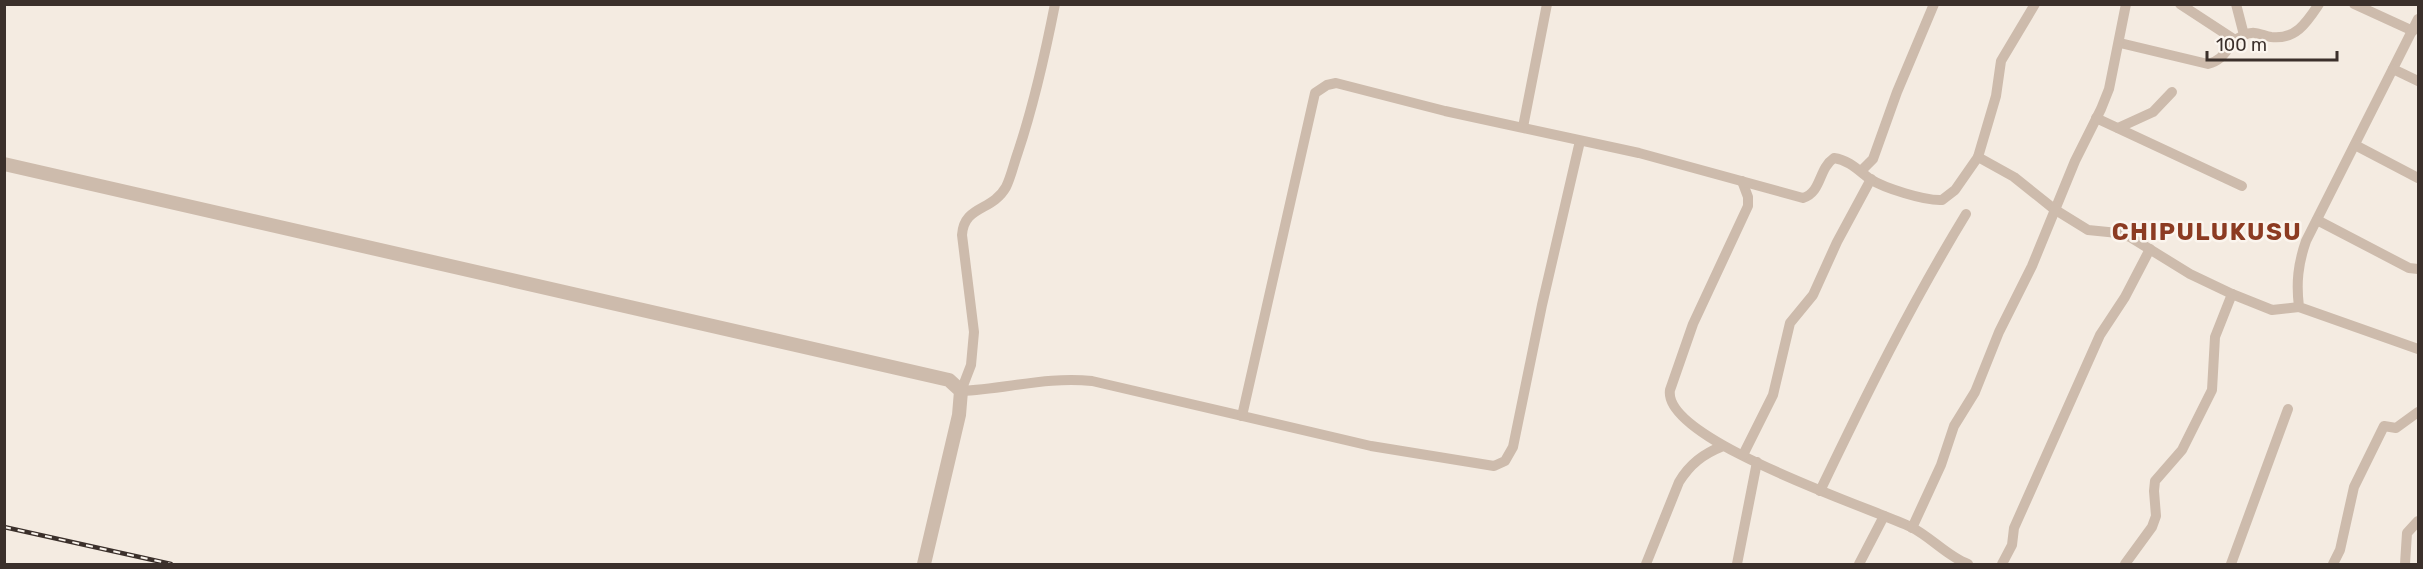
<svg xmlns="http://www.w3.org/2000/svg" width="2423" height="569" viewBox="0 0 2423 569" font-family="Rubik,sans-serif">
<style>
.lines{fill:none;stroke-linecap:round;stroke-linejoin:round}
.minor{stroke:#cdbbac;stroke-width:10}
.tertiary{stroke:#cdbbac;stroke-width:14}
.rail-casing{stroke:#3b302b;stroke-width:4.5}
.rail{stroke:#fbf5ee;stroke-width:2;stroke-dasharray:7;stroke-linecap:butt}
.labels{text-anchor:middle;dominant-baseline:central;stroke-width:5;stroke-linejoin:round;paint-order:stroke}
.district-label{font-size:24px;font-weight:bold;letter-spacing:1.5px;fill:#8c3b22;stroke:#fbf5ee}
</style>
<rect width="100%" height="100%" fill="#f4ebe1"/>
<g class="lines">
<!-- minor -->
<g class="minor">
<path d="M 1055,4 C 1045,55 1034,104 1018,152 C 1014,163 1011,177 1006,187 C 992,212 964,205 962,235 L 974,332 L 971,365 L 961,391 C 1006,389 1048,376 1092,381 L 1371,446 L 1494,466 L 1505,461 L 1513,447 L 1542,305 L 1580,141"/>
<polyline points="2180,4 2235,40"/>
<polyline points="2236,4 2244,35"/>
<polyline points="2354,4 2413,31"/>
<path d="M 2418,19 L 2306,241 C 2298,264 2296,283 2299,307 L 2418,349"/>
<path d="M 2120,43 L 2208,64 C 2228,59 2227,42 2244,35 C 2255,30 2261,35 2271,37 C 2296,40 2307,22 2319,4"/>
<polyline points="2393,69 2418,81"/>
<polyline points="2096,118 2242,186"/>
<polyline points="1523,127 1547,4"/>
<polyline points="2118,128 2153,112 2172,92"/>
<polyline points="2355,145 2418,178"/>
<polyline points="1978,157 2014,177 2054,209 2088,230 2118,233 2130,237 2190,274 2232,294 2272,310 2299,307"/>
<polyline points="1861,171 1873,159 1897,92 1934,4"/>
<path d="M 1742,181 L 1748,197 L 1748,206 L 1693,324 L 1670,390 C 1662,440 1871,508 1911,527 C 1931,537 1948,557 1968,564"/>
<polyline points="2317,220 2409,268 2418,269"/>
<path d="M 1242,416 L 1315,93 L 1327,85 L 1336,83 L 1445,111 L 1639,153 L 1803,198 C 1822,192 1818,169 1834,158 C 1849,160 1859,171 1870,179 C 1884,188 1925,201 1942,200 L 1955,190 L 1978,157 L 1996,96 L 2001,61 L 2035,4"/>
<polyline points="1743,455 1773,395 1790,323 1813,295 1837,242 1871,179"/>
<path d="M 1820,491 C 1865,397 1911,304 1966,214"/>
<polyline points="1912,528 1941,465 1954,426 1975,392 1999,332 2032,266 2075,161 2101,109 2109,89 2126,4"/>
<path d="M 1646,564 L 1679,482 C 1690,464 1703,454 1723,446"/>
<polyline points="1737,564 1757,462"/>
<polyline points="1859,564 1884,516"/>
<polyline points="2002,564 2012,545 2014,528 2100,335 2125,297 2150,249"/>
<polyline points="2125,564 2152,527 2156,516 2154,491 2155,481 2182,450 2212,390 2215,337 2232,294"/>
<polyline points="2231,564 2288,409"/>
<polyline points="2333,564 2340,550 2354,487 2384,426 2396,428 2418,412"/>
<polyline points="2405,564 2407,533 2418,521"/>
</g>
<!-- tertiary -->
<polyline class="tertiary" points="4,164 949,380 961,391 959,415 924,564"/>
<defs>
<polyline id="rail" points="4,527 171,564"/>
</defs>
<!-- rail casing -->
<use href="#rail" class="rail-casing"/>
<!-- rail -->
<use href="#rail" class="rail"/>
</g>
<g class="labels">
<!-- district labels -->
<g class="district-label">
<text x="2207" y="232">CHIPULUKUSU</text>
</g>
</g>
<!-- border -->
<rect width="2423" height="569" fill="none" stroke="#3b302b" stroke-width="12"/>
<!-- scale -->
<path d="M2207 51v9h130v-9" fill="none" stroke="#3b302b" stroke-width="3"/>
<text x="2216" y="51" font-size="18" fill="#3b302b" stroke="#fbf5ee" stroke-width="4.5" paint-order="stroke">100 m</text>
</svg>
